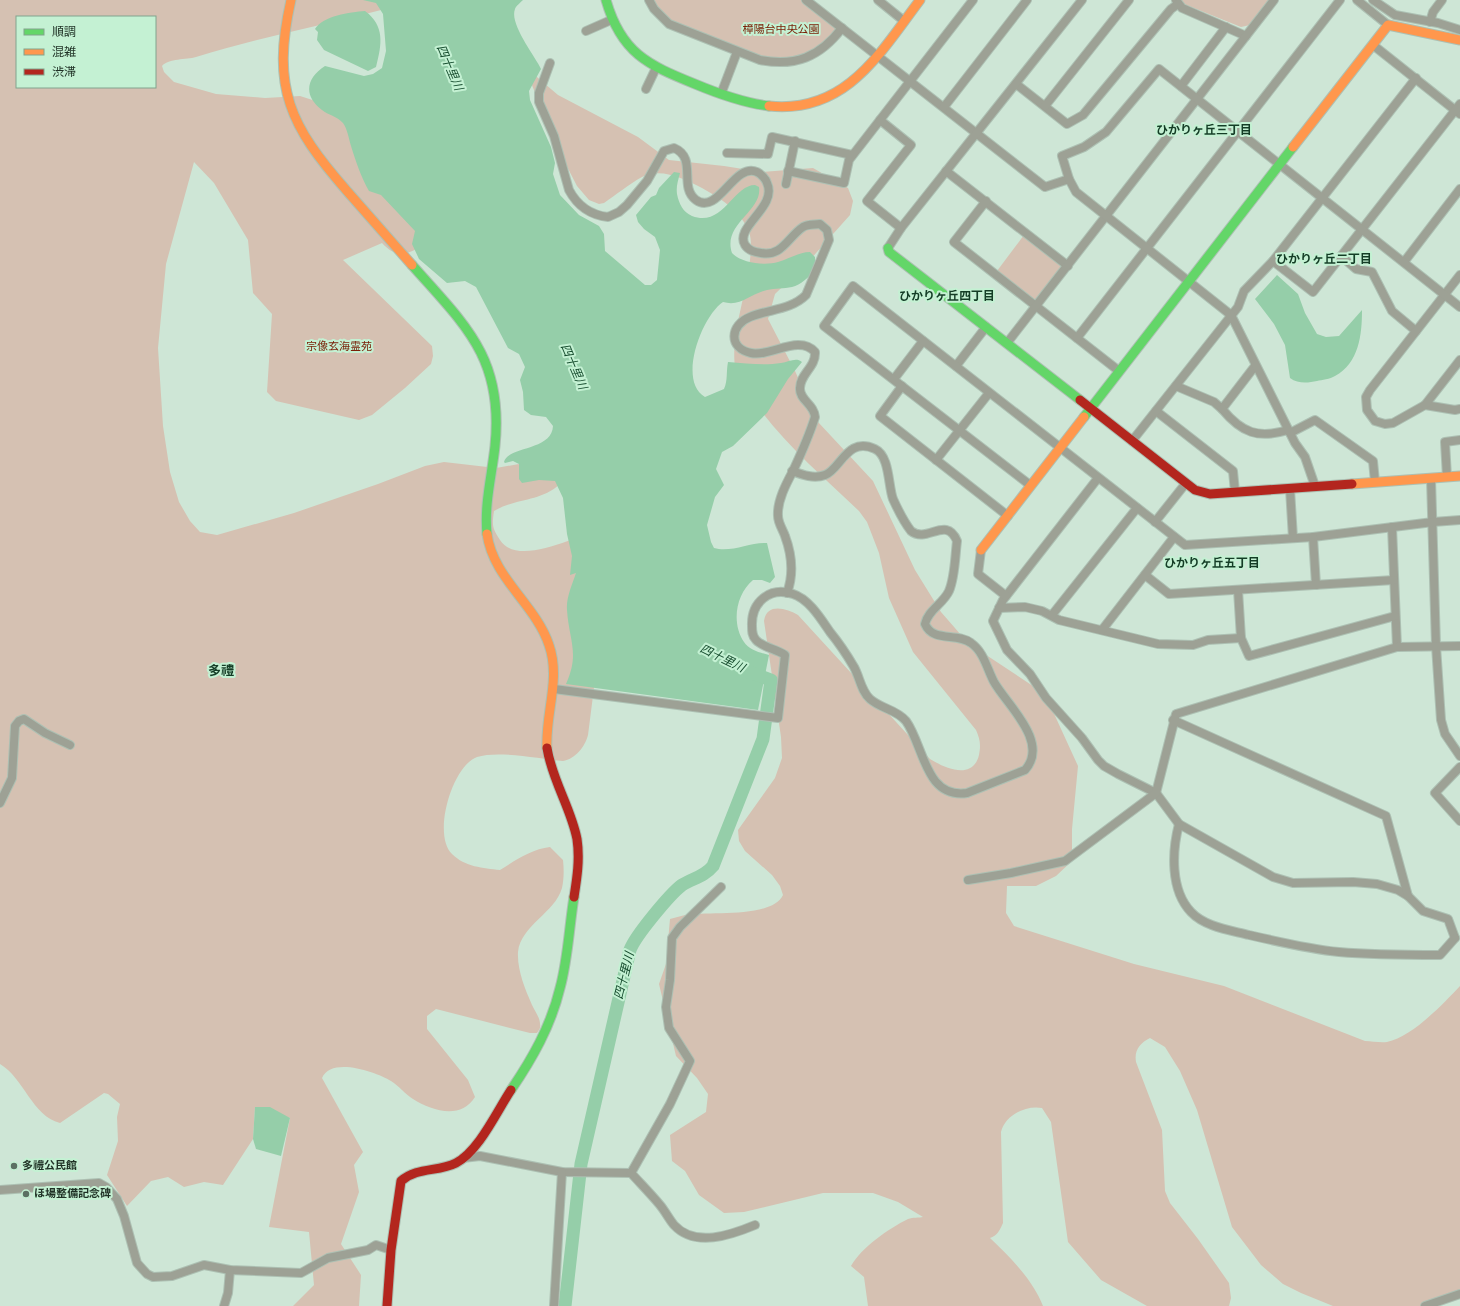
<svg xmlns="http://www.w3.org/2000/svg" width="1460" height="1306" viewBox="0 0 1460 1306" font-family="Overpass,'Noto Sans JP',sans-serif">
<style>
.green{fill:#d5c1b2;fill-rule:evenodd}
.water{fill:#95cea9}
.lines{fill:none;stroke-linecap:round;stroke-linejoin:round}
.river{stroke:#95cea9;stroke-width:13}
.street-casing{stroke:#adc0b3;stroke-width:10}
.fast-casing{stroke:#adc0b3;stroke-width:11}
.slow-casing{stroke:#adc0b3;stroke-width:11}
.jam-casing{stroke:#adc0b3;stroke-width:11}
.street{stroke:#9da195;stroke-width:8}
.fast{stroke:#63d668;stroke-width:9}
.slow{stroke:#ff974d;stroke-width:9}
.jam{stroke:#b3261e;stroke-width:9}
.poi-dot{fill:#5c7063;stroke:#c4f1d3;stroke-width:1.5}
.labels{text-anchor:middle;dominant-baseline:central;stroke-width:4;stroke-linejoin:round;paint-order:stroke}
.park-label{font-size:11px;fill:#7a2108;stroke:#c4f1d3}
.poi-label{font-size:11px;font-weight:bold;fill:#1f3125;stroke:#c4f1d3;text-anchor:start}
.water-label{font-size:12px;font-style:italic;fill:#164c2e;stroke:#c4f1d3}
.neighbourhood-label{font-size:12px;font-weight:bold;fill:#143d26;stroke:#c4f1d3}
.quarter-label{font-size:13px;font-weight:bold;fill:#143d26;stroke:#c4f1d3}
</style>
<rect width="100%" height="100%" fill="#cee6d6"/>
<!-- green -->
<g class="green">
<path d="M 0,0 L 387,0 L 381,10 C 320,26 257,38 196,57 C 186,60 169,58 162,66 L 164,72 L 174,82 L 216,94 L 265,98 L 300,96 L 325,104 L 417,109 L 418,248 C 403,257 393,255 382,243 L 343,260 L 432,346 L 433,356 L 431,364 L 405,388 L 372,415 L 359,420 L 276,401 L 267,392 L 272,314 L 253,293 L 248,240 L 214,183 L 194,162 L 166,264 L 158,348 L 163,426 L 170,472 L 179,502 L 190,521 L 200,532 L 217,535 L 294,513 L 378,484 L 425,466 L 444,462 L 496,468 L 519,464 L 544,463 L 559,485 C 539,502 516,498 494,511 C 492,525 492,528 500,540 C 518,568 580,535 605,526 L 596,672 L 588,735 C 585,747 575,759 563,761 C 540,759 498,750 477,757 C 452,766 432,835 452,854 C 465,867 483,868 500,870 C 516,860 532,849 550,847 L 563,860 C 564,869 564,879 562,888 C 555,913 521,925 518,952 C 517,970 525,989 532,1005 C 535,1011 540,1018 540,1024 C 541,1028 539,1030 537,1033 L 530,1033 L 436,1009 L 427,1016 L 427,1029 L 468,1080 L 475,1097 C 461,1120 432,1111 413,1099 C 405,1094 399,1086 391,1081 C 377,1072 331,1056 322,1078 L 363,1152 L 354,1165 L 359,1192 L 341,1244 L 361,1275 L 359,1306 L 293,1306 L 314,1285 L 309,1232 L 269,1227 L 290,1118 L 255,1107 L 253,1139 L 223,1185 L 204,1182 L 184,1187 L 168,1177 L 151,1181 L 127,1206 L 107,1175 L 118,1141 L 117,1117 L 120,1104 L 108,1094 L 104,1093 L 60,1123 C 32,1116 24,1078 0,1064 ZM 17,17 L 155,17 L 155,87 L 17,87 Z"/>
<path d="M 652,0 L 801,0 L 836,27 L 836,30 C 821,46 804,59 782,60 C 762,61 681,29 665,17 C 660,13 656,5 652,0 Z"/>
<polygon points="1179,0 1270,0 1250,25 1241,27 1184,4"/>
<path d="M 524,66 L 558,95 L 638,137 L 669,160 L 724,166 L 762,172 L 813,168 L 848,188 L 853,201 L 850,215 L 808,262 L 775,294 L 768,319 L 795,371 L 818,422 L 873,481 L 915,570 L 941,612 L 968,643 L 1045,694 L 1078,766 L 1072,829 L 1072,861 L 1056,876 L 1036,886 L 1007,886 L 1006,913 L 1014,926 L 1134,964 L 1224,986 L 1365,1041 C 1372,1041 1380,1043 1387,1042 C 1412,1037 1443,1004 1460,986 L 1460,1298 L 1422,1306 L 1333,1306 L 1301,1293 L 1283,1284 L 1261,1265 L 1232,1227 L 1197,1110 L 1180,1071 L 1165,1047 L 1150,1038 C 1140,1043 1134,1050 1136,1062 L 1162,1130 L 1165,1191 L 1170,1203 L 1198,1239 L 1229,1283 L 1231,1298 L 1229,1306 L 1147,1306 L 1101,1280 L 1068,1242 L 1051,1122 L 1042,1108 C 1026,1105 1005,1115 1001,1132 L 1003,1223 C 1000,1230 997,1236 990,1238 C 1010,1257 1033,1280 1043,1306 L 868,1306 L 864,1277 L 851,1266 C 862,1247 888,1229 908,1219 C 913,1217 919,1218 923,1217 L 898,1202 L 873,1193 L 823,1193 L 744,1212 L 724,1213 L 699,1195 L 685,1171 L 672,1161 L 670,1135 L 706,1112 L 708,1094 L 697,1078 L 676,1056 L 659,984 L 666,964 L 670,919 C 675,918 680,916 685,915 C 707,911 772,919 783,895 L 780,886 L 772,875 L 745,851 L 739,841 L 738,830 L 775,778 L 782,758 L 781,737 L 764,621 C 767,602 787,609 798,615 L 930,759 C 946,769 973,780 979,755 C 981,745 980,739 976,730 L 913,652 L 889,598 L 879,553 L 867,522 L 859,511 C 822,476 782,442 753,400 C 748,394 742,387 739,380 C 733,369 734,351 735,339 C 738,313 757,253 749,232 C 741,211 720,198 702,188 C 685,179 661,167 642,177 C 629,184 616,195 604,203 L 599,204 L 589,200 L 577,186 L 561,155 Z"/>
<polygon points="1024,235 1061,264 1062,267 1037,300 1033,300 997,271"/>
</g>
<!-- water -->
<g class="water">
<path d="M 363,0 L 523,0 C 521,2 516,6 515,9 C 509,24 535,56 541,69 L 529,91 L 530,100 L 551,147 L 555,163 L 553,174 L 560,195 L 579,215 L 599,226 L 604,234 L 605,251 L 645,285 L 651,285 L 657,280 L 660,250 L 655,237 L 644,229 L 638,222 L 636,215 L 651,197 L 656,195 L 659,188 L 674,172 L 680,173 C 678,181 676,186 677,194 C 679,204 683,212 692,216 C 723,228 733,185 755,185 L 759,187 C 763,211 722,224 732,253 C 741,263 765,266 778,262 C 789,259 799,252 810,252 L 815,257 L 815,271 C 808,277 801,285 792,287 C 784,289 775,288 767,290 C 750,294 741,307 723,302 C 702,316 677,381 705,397 L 724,389 C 728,380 726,372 728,362 C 746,363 763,366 781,363 C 789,362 796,357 802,362 L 788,379 L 767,413 L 733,446 L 722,452 L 716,469 L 724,485 L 715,497 L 707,525 L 711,542 L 714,548 C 731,553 750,542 767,543 L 775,577 L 770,583 L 762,580 L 753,580 C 736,594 731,623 744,642 C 749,650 761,653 769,655 L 758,710 L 566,684 C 580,653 569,641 567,610 C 566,598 572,585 576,573 L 570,575 L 572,556 L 567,534 L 563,498 L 555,481 L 539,480 L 522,483 L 519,479 L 519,464 L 513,461 L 505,463 L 504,462 C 508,446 552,451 553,426 L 546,417 L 531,415 L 524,410 L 523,392 L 520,380 L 525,367 L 519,354 L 508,348 L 476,287 L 465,281 L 447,283 L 419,259 L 412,244 L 415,231 L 381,195 L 369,191 C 361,177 356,162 351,146 C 349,139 347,128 343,123 C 337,116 328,115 322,110 C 303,96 306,78 325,66 L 364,76 L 373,74 L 382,68 L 386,51 L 383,14 L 376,3 Z"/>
<path d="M 365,11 C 385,26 382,44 376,67 L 368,71 L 324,50 L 317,40 L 318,32 L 315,29 C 323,16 350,12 365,11 Z"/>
<path d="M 1277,275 L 1298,294 L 1305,313 L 1317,334 L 1326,337 L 1339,336 L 1362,310 C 1362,335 1359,363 1335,376 C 1330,379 1322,380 1317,381 C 1308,383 1298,384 1290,378 L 1285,345 L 1274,324 L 1255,299 Z"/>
<polygon points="255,1107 270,1107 290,1118 281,1156 256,1149 253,1139"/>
</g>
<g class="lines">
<!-- river -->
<path class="river" d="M 565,1306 L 581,1164 L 630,950 C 635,936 670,894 682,885 C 693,878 704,877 713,866 L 763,739 L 771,680 L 749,672"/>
<defs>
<g id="street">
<path d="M 649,0 L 654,9 L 669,24 L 760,60 C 795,67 820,57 842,28"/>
<polyline points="806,0 1045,187 1069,179"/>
<polyline points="878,0 904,21"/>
<polyline points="1176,0 1182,8 1246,36"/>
<polyline points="1357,0 1388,25"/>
<polyline points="1373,0 1395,15 1438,23 1460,30"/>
<polyline points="1430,22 1433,12 1442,0"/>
<polyline points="586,31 611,20"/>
<polyline points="1373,45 1460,114"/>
<path d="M 550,63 L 539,93 L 539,102 L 554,136 L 569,190 C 577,205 590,215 608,217 L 619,212 L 627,205 L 647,181 L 664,151 L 674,148 C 698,158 678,187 696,200 C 718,216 734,162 757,172 C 761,174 766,179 767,183 C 778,207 734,227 745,245 C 749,251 755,252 761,253 C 782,257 788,237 803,227 C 808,224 814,225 820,224 L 827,230 L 829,240 L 806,295 C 791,310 769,309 750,317 C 730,325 728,348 751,353 C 771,357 799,334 815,352 C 816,367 800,374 800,388 C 799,400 814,404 815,417 C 810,433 800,456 793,471 C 786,484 777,501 778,516 C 778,523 783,530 785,536 C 792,555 794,574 787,593"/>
<polyline points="1016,84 1067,124 1083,115 1171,9 1178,4"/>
<polyline points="1181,86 1226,27"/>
<polyline points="646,89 656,68"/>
<polyline points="721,94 737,52"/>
<polyline points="1045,106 1129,0"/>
<polyline points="944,107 1027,0"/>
<polyline points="727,153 768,154 772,137 852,155"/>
<polyline points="788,171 844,183 849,160 880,120"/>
<polyline points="946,171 1068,266"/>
<polyline points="786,184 795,141"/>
<polyline points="986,201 954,242 1119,371"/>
<polyline points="901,228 867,201 911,145 880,120 973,0"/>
<polyline points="888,248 901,228 1082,0"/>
<polyline points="1341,256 1356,269 1372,272 1392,311 1416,331"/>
<polyline points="1273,261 1313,292 1460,104"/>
<polyline points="1404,262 1460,189"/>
<polyline points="1460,275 1370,390 1366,397 1367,410 1375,421 1385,424 1393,423 1425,405 1455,410 1460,409"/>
<polyline points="1077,338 1340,0"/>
<polyline points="1007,343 1274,0"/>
<polyline points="956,366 986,327"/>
<polyline points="894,379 923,341"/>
<polyline points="902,386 880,416 1008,516"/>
<polyline points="1176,386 1214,402 1222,409 1255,366"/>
<polyline points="1425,405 1460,360"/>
<path d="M 1222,409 C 1242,433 1258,439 1288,430"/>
<polyline points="1156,411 1233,471 1235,492"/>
<polyline points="1290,433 1315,420 1373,461 1375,482"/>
<polyline points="1132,441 1238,307 1244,291 1273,261 1416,78"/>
<polyline points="936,460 989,393"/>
<polyline points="1447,477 1445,442 1460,440"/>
<polyline points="1098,478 1003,600 993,621 1007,650 1030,674 1046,698 1082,738 1098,760 1104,766 1118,774 1156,793 1179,824 1273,877 1293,883 1353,882 1377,884 1398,890 1408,896 1423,911 1448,919 1455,938"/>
<polyline points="1431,479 1436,646 1441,720 1445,734 1460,756"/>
<polyline points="1030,485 824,326 853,286 1185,545 1313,537 1433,522 1460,520"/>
<polyline points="1315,486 1305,457 1295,443 1231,315 1076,192 1069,179 1062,156 1084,147 1106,132 1159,69 1460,307"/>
<polyline points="1290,489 1293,538"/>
<polyline points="1155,522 1186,483"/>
<polyline points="1392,527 1397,647"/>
<polyline points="1313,537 1316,585"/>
<polyline points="981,550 978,574 1006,596"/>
<polyline points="1145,575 1169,594 1394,580"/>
<polyline points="1238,590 1241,638 1249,656 1395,616"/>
<polyline points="999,608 1025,607 1042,611 1059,620 1158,644 1193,645 1208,640 1241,638"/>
<polyline points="1052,615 1137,508"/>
<polyline points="1102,630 1174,537"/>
<path d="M 554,689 L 778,718 L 785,655 C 776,649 762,647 756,640 C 752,636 752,631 752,626 C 751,603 769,586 793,594 C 809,599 821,619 830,632 C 839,643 847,655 854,667 C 860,678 861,691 870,699 C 881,709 896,709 906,721 C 924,746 925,799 967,793 L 1025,770 C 1050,742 1007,705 994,682 C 987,669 984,652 971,643 C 957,632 933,643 925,624 C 928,610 943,604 949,591 C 955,577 955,557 957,541 C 946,515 927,544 911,531 C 904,522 898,510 893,499 C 888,486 890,456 875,449 C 847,436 841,469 825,475 C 814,479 803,475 792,471"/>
<polyline points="1173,720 1386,816 1408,896"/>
<polyline points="1460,767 1435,793 1460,821"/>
<polyline points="0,803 12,778 15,726 19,721 24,719 45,733 70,745"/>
<path d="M 1179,824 C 1172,851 1170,890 1191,912 C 1205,927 1230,930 1249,935 C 1279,942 1309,949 1339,952 C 1372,955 1406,955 1440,955 L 1455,938"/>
<polyline points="968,880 1011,873 1065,861 1156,793 1176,714 1397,647 1460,646"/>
<path d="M 463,1158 L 480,1156 L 562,1172 L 631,1173 C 640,1183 651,1194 660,1205 C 665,1211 669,1219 674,1225 C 695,1248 731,1235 755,1225"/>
<polyline points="631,1173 670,1104 690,1061 669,1028 666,1007 670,980 672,938 680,927 721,887"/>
<polyline points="0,1190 99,1183 106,1187 117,1199 124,1216 137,1263 147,1274 153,1277 172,1276 204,1265 230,1270 301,1273 328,1258 368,1250 376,1245 391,1250"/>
<polyline points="224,1306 228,1293 230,1270"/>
<polyline points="554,1306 562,1172"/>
<polyline points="1425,1306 1460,1294"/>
</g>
<g id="fast">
<path d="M 606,0 C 621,53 648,65 695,84 C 719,94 744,103 769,106"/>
<polyline points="888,248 889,252 1080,400"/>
<path d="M 412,265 C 465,325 504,358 495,446 C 492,475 484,504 487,534"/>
<polyline points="1084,417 1293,147"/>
<path d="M 511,1090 C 532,1059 551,1026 560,988 C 568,959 569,928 574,897"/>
</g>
<g id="slow">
<path d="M 291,0 C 271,88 290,126 347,191 C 369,216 390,240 412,265"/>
<path d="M 769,106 C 846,114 880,53 920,0"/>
<polyline points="1293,147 1388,25 1460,40"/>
<polyline points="1352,484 1460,476"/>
<path d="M 487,534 C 493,578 536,605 549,645 C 561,679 545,714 547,748"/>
<polyline points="981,550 1084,417"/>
</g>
<g id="jam">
<polyline points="1080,400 1195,490 1210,494 1352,484"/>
<path d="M 547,748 C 552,780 571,808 577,839 C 580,859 577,878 574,897"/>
<path d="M 387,1306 L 391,1250 L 401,1181 C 417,1167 438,1172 456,1163 C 479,1151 497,1111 511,1090"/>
</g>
</defs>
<!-- street casing -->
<use href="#street" class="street-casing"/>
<!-- fast casing -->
<use href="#fast" class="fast-casing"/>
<!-- slow casing -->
<use href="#slow" class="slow-casing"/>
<!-- jam casing -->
<use href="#jam" class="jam-casing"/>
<!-- street -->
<use href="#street" class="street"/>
<!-- fast -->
<use href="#fast" class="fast"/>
<!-- slow -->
<use href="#slow" class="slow"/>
<!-- jam -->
<use href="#jam" class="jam"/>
</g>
<!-- markers -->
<g class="poi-dot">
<circle cx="14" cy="1166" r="4"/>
<circle cx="26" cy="1194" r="4"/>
</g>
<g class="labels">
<!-- park labels -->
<g class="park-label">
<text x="781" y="30">樟陽台中央公園</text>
<text x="339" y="347">宗像玄海霊苑</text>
</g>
<!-- poi labels -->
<g class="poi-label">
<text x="22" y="1166">多禮公民館</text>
<text x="34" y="1194">ほ場整備記念碑</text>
</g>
<!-- water labels -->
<g class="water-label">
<text transform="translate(449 68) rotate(67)">四十里川</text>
<text transform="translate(573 367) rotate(67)">四十里川</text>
<text transform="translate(722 659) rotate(26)">四十里川</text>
<text transform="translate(625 976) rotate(-76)">四十里川</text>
</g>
<!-- neighbourhood labels -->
<g class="neighbourhood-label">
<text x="1204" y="131">ひかりヶ丘三丁目</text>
<text x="1324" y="260">ひかりヶ丘二丁目</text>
<text x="947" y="297">ひかりヶ丘四丁目</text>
<text x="1212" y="564">ひかりヶ丘五丁目</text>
</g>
<!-- quarter labels -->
<g class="quarter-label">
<text x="221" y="672">多禮</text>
</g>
</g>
<!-- legend -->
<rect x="16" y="16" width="140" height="72" fill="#c4f1d3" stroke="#82a48d"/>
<rect x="24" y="29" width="20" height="6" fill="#63d668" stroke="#82a48d"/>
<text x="52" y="36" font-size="12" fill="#1f3125">順調</text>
<rect x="24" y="49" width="20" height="6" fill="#ff974d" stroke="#82a48d"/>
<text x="52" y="56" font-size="12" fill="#1f3125">混雑</text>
<rect x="24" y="69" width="20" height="6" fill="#b3261e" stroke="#82a48d"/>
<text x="52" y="76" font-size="12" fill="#1f3125">渋滞</text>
</svg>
